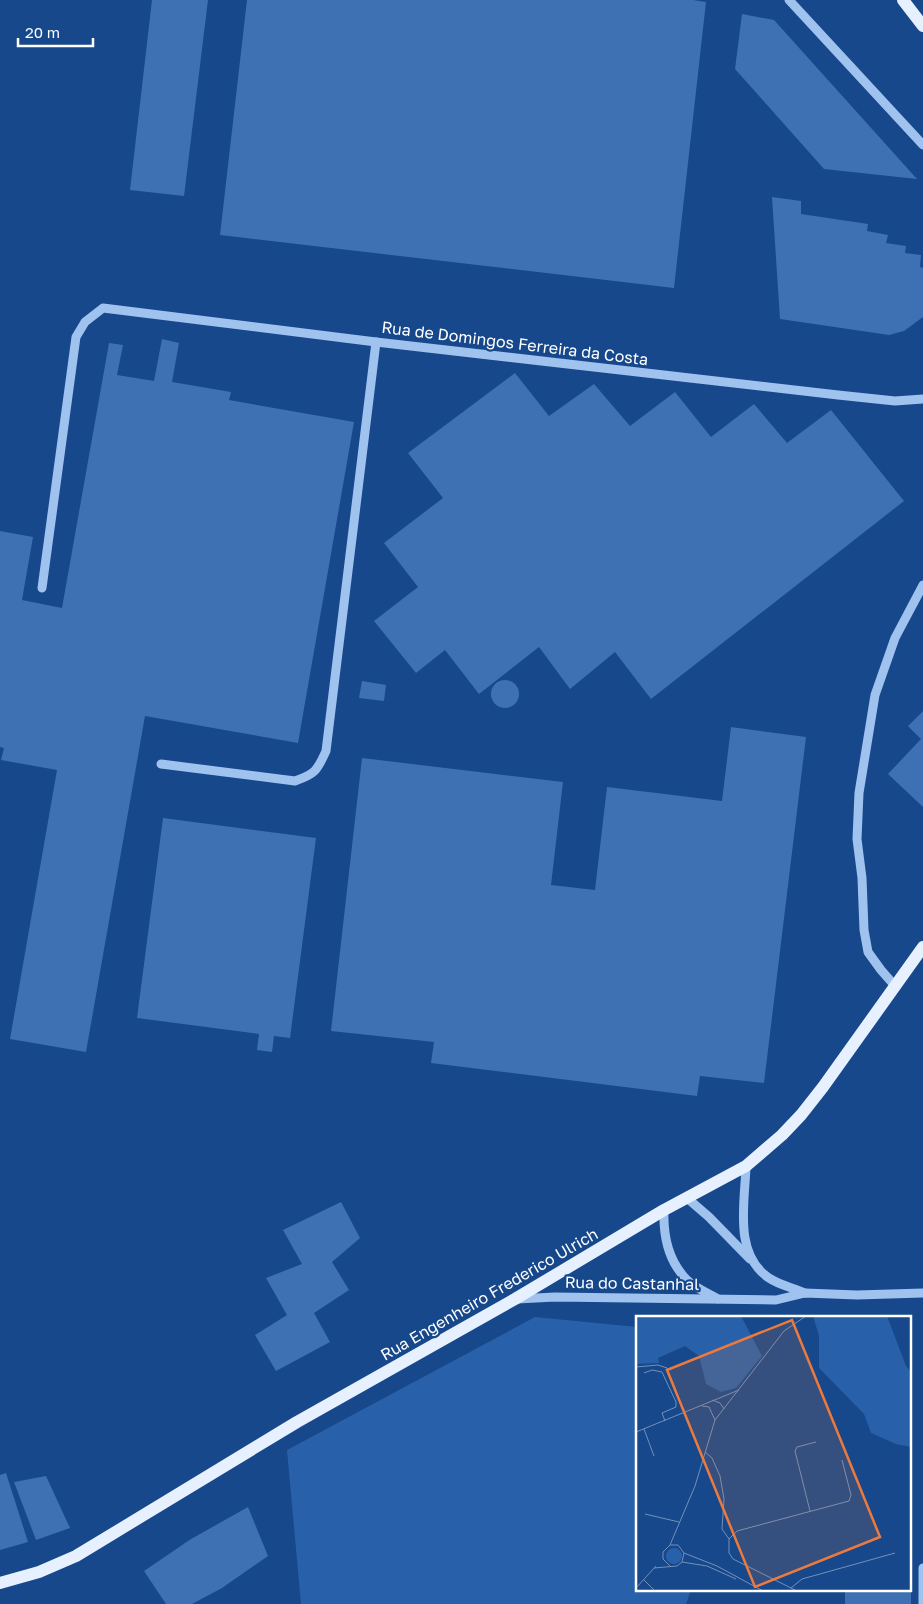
<svg xmlns="http://www.w3.org/2000/svg" width="923" height="1604" viewBox="0 0 923 1604" font-family="'Golos Text',sans-serif">
<style>
.green{fill:#2861a9}
.building{fill:#3e71b4}
.lines{fill:none;stroke-linecap:round;stroke-linejoin:round}
.minor{stroke:#9fc2ef;stroke-width:9}
.major{stroke:#e7f0ff;stroke-width:12}
.labels{text-anchor:middle;dominant-baseline:central;stroke-width:4.5;stroke-linejoin:round;paint-order:stroke}
.street-label{font-size:16px;fill:#fff;stroke:#16488b}
.inset-road{fill:none;stroke:#7391b9;stroke-width:1}
.view{fill:#ed7a3d;fill-opacity:0.15;stroke:#ed7a3d;stroke-width:2.5}
.inset-edge{fill:none;stroke:#fff;stroke-width:2.5}
</style>
<rect width="100%" height="100%" fill="#16488b"/>
<!-- green -->
<polygon class="green" points="535,1317 637,1327 637,1590 691,1590 686,1604 301,1604 287,1450"/>
<!-- building -->
<g class="building">
<polygon points="152,0 208,0 184,196 130,190"/>
<polygon points="247,0 693,0 706,2 674,288 220,235"/>
<polygon points="742,14 774,20 917,179 824,169 735,69"/>
<polygon points="772,197 801,201 801,214 868,224 867,231 888,235 886,243 906,246 905,253 921,255 920,267 923,268 923,317 904,331 889,335 780,319"/>
<polygon points="162,339 179,343 172,382 231,392 229,400 354,422 298,743 145,716 86,1052 10,1039 57,770 1,760 4,748 0,747 0,531 33,537 22,600 62,608 109,343 123,345 117,375 154,381"/>
<polygon points="515,373 549,416 594,384 630,426 675,392 711,437 754,404 787,443 831,410 904,501 651,699 615,652 570,689 539,647 479,694 445,650 416,673 374,621 418,587 384,543 443,498 408,453"/>
<circle cx="505" cy="694" r="14"/>
<polygon points="362,681 386,685 384,701 359,698"/>
<polygon points="923,711 923,807 888,774 921,739 908,726"/>
<polygon points="731,727 806,737 764,1083 700,1076 697,1096 431,1063 434,1042 331,1031 362,758 563,782 551,885 595,890 607,787 722,801"/>
<polygon points="163,818 316,838 290,1038 274,1036 272,1052 257,1050 259,1034 137,1018"/>
<polygon points="341,1202 360,1238 332,1262 349,1290 314,1313 330,1342 276,1371 255,1335 287,1315 266,1278 302,1264 283,1230"/>
<polygon points="6,1473 28,1542 0,1550 0,1475"/>
<polygon points="46,1476 70,1528 36,1540 14,1482"/>
<polygon points="248,1507 268,1556 222,1588 192,1604 166,1604 144,1571 191,1539"/>
<rect x="845" y="1590" width="66" height="14"/>
</g>
<g class="lines">
<!-- minor -->
<g class="minor">
<polyline points="789,0 923,145"/>
<polyline points="42,588 76,337 85,322 103,308 376,342 838,395 895,401 923,399"/>
<path d="M 161,764 L 295,781 C 315,774 317,771 326,751 L 376,342"/>
<polyline points="895,986 881,970 868,952 864,930 862,878 857,839 859,793 875,695 895,638 923,585"/>
<path d="M 746,1166 C 745,1202 733,1254 769,1278 C 779,1285 794,1288 805,1293"/>
<polyline points="687,1198 709,1217 750,1259"/>
<path d="M 664,1210 C 663,1236 668,1261 687,1280 C 695,1288 708,1293 718,1299"/>
<polyline points="517,1299 555,1297 776,1300 805,1293 857,1295 923,1293"/>
<polyline points="923,1604 923,1568"/>
</g>
<!-- major -->
<g class="major">
<polyline points="903,0 923,26"/>
<polyline points="0,1583 39,1572 76,1556 297,1422 515,1299 664,1210 746,1166 782,1135 801,1115 823,1087 923,947"/>
</g>
</g>
<g class="labels">
<!-- street labels -->
<g class="street-label">
<text transform="translate(515 343) rotate(7)">Rua de Domingos Ferreira da Costa</text>
<text transform="translate(632 1283) rotate(1)">Rua do Castanhal</text>
<text transform="translate(489 1294) rotate(-30)">Rua Engenheiro Frederico Ulrich</text>
</g>
</g>
<!-- overview -->
<g transform="translate(636 1316)">
<rect width="275" height="275" fill="#16488b"/>
<path d="M 0,0 L 105,0 L 126,40 L 100,72 L 85,76 L 70,68 L 63,40 L 49,30 L 22,42 L 23,47 L 0,48 ZM 177,0 L 251,0 L 270,50 L 275,56 L 275,131 L 260,128 L 235,117 L 228,98 L 183,52 L 183,20 ZM30 240a8 8 0 1 1 16 0a8 8 0 1 1-16 0Z" fill="#2861a9"/>
<path class="inset-road" d="M 0,51 L 22,49 L 31,52 L 48,96M 8,57 L 16,54 L 26,56 L 40,86 L 40,91 L 26,97 L 29,105M 76,84 L 84,87 L 88,93M 66,90 L 73,91 L 79,104M 8,113 L 18,140M 0,116 L 103,74M 69,136 L 76,142 L 84,160 L 88,183 L 86,213 L 93,223 L 93,237 L 97,243 L 161,275M 174,195 L 159,135 L 161,131 L 180,126M 9,198 L 43,206M 93,223 L 101,215 L 213,185 L 215,179 L 206,144M 34,229 L 59,170 L 79,104 L 148,15 L 170,0M 48,237 L 81,250 L 127,275M 46,246 L 71,250 L 100,263M 18,252 L 41,250 L 46,246 L 48,237 L 42,229 L 34,229 L 27,236 L 27,243 L 34,250M 8,264 L 19,275M 0,272 L 20,250M 155,272 L 166,263 L 259,237"/>
<path class="view" d="M 156,4 L 244,221 L 119,271 L 31,54 Z"/>
<rect width="275" height="275" class="inset-edge"/>
</g>
<!-- scale -->
<path d="M18 38v8h75v-8" fill="none" stroke="#ffffff" stroke-width="2.5"/>
<text x="25" y="38" font-size="15" fill="#ffffff" stroke="#16488b" stroke-width="4" paint-order="stroke">20 m</text>
</svg>
